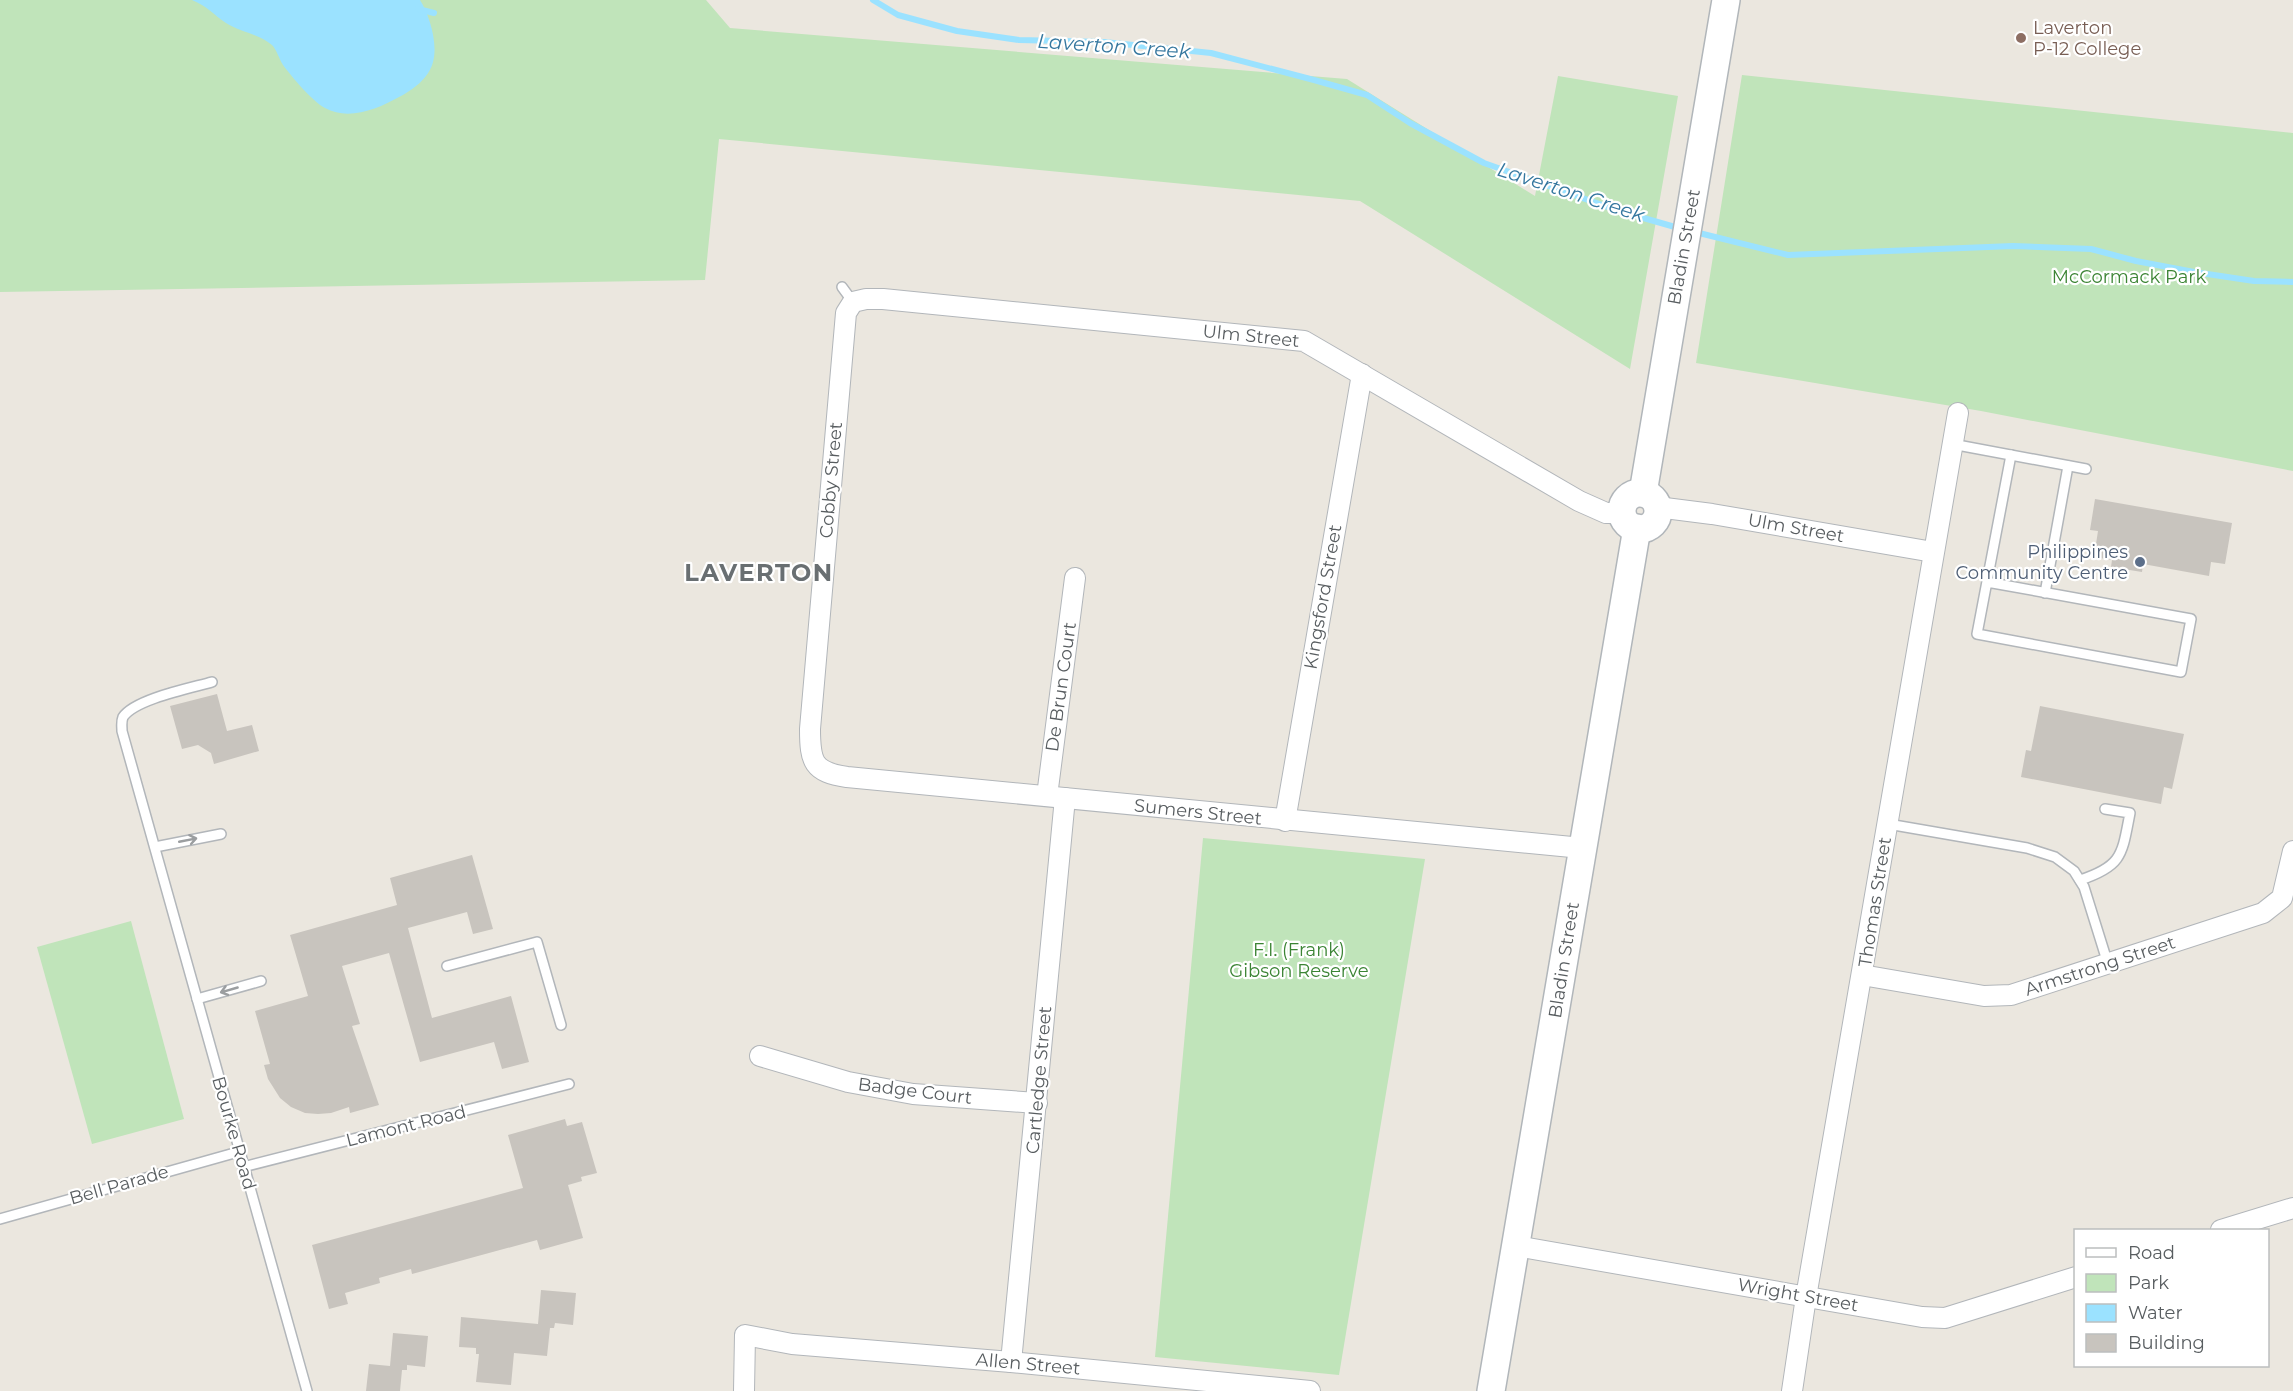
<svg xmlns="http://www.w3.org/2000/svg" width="2293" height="1391" viewBox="0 0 2293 1391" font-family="Montserrat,sans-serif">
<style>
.green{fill:#c0e4ba}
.water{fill:#9be2ff}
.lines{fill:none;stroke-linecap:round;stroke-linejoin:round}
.stream{stroke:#9be2ff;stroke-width:6}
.building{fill:#c8c4be}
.lane-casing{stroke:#b2b6ba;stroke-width:12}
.street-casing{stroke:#b2b6ba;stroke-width:22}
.secondary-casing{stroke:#b1b6ba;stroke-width:30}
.lane{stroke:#fff;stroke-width:9}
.street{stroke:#fff;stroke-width:20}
.secondary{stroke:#fff;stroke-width:27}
.oneway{stroke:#9b9ea0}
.education-dot{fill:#8d6e63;stroke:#fff;stroke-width:2}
.service-dot{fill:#5c6f8a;stroke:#fff;stroke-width:2}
.labels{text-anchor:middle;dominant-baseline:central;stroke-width:4.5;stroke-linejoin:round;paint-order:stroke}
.education-label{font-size:18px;fill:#785e54;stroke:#fff;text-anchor:start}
.street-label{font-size:18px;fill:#585d60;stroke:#fff}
.park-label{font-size:18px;fill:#3b8434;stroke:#fff}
.service-label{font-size:18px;fill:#4e5e75;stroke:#fff;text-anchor:end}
.water-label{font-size:20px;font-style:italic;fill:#35779f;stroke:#fff}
.district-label{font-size:24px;font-weight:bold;letter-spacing:1.5px;fill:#696f72;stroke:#fff}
</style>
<rect width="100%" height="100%" fill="#ebe7df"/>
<!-- green -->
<g class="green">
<polygon points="0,0 706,0 730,28 1347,79 1535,196 1558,76 1678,96 1630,369 1360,201 719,139 705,280 0,292"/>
<polygon points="1742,75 2293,133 2293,471 1981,411 1696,363"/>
<polygon points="1203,838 1425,859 1339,1375 1155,1357"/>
<polygon points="131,921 184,1119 92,1144 37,947"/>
</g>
<!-- water -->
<path class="water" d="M 192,0 L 420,0 C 430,16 438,44 433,62 C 429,78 413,90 399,97 C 378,109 348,121 325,108 C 312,101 292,77 283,65 C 279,59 277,50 272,45 C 259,34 240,32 226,23 C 214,15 207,6 192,0 Z"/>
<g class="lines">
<!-- stream -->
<g class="stream">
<polyline points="873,0 898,15 957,31 1019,40 1104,42 1211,53 1314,80 1367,95 1410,123 1484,163 1619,211 1682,229"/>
<polyline points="418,9 434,13"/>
<polyline points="1695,232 1788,255 2013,246 2091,249 2136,261 2194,272 2254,281 2293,282"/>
</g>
</g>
<!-- building -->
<g class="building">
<polygon points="2095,499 2232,523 2225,564 2211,562 2209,576 2143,564 2142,572 2111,567 2112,560 2094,557 2098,531 2090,530"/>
<polygon points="217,694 227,731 252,725 259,751 214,764 211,753 198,745 182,749 170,706"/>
<polygon points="2040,706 2184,734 2172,789 2164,787 2161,804 2021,777 2026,750 2031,751"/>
<polygon points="472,855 493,929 473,934 467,912 408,928 432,1018 511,996 529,1062 502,1069 494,1042 420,1062 389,953 342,966 360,1024 352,1026 379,1105 350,1113 349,1107 331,1113 318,1114 305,1113 291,1107 280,1098 268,1079 264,1065 270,1064 255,1011 308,996 290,935 397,905 390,878"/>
<polygon points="565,1119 567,1126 582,1122 597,1173 581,1177 582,1181 568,1185 583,1238 540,1250 537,1240 412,1274 411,1269 379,1278 380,1283 345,1293 348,1304 329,1309 312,1245 523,1188 508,1135"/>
<polygon points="541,1290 576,1293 573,1325 555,1323 554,1328 550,1328 547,1356 514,1353 511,1385 476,1382 479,1354 476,1354 476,1348 459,1347 461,1317 538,1324"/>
<polygon points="393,1333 428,1336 425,1367 407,1365 407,1370 402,1370 400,1391 366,1391 369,1364 390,1366"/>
</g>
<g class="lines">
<defs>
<g id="lane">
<polyline points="842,287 853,302"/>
<polyline points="1952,444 2086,469"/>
<polyline points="1987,582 2191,619 2181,672 1977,634 2011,455"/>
<polyline points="2045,593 2068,466"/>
<path d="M 212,682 C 191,688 135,699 123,717 C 121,722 122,726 122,731 L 307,1391"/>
<polyline points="1888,824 2027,848 2055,857 2074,871 2084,887 2108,964"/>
<polyline points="155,847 221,834"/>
<path d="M 2080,880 C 2123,866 2122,854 2130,813 L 2105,809"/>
<polyline points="447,966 537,942 561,1025"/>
<polyline points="197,999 261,981"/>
<polyline points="243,1167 569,1084"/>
<polyline points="0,1219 238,1152"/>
</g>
<g id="street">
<polyline points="1657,507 1712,514 1933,552"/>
<polyline points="1047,796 1075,578"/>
<polyline points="1285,821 1362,374"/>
<path d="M 1582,848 L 847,777 C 813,772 810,762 810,729 L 846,313 L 853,302 L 866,299 L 883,299 L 1304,341 L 1579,501 L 1606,513 L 1622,513"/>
<polyline points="1862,975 1984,996 2011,995 2263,913 2282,898 2293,851"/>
<polyline points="760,1056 848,1082 913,1094 1037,1103"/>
<polyline points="2221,1230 2293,1208"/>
<polyline points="1516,1246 1922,1317 1945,1318 2076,1277"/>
<polyline points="1011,1362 1065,798"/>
<polyline points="744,1391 745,1335 792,1344 1011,1362 1310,1391"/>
<polyline points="1792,1391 1806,1297 1958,413"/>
</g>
<g id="secondary">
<polyline points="1643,493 1726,0"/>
<circle cx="1640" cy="511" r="18"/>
<polyline points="1491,1391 1637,528"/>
</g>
</defs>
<!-- lane casing -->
<use href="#lane" class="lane-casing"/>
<!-- street casing -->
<use href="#street" class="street-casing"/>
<!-- secondary casing -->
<use href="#secondary" class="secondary-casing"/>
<!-- lane -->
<use href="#lane" class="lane"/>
<!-- street -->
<use href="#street" class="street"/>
<!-- secondary -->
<use href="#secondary" class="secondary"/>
</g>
<!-- one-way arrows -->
<defs><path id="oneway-shaft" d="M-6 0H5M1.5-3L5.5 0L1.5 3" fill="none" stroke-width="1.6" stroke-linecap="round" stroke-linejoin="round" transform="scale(1.5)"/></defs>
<g class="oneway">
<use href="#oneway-shaft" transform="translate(188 840) rotate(-11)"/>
<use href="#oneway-shaft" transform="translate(229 990) rotate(164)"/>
</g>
<!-- markers -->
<circle class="education-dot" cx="2021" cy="38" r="6"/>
<circle class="service-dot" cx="2140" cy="562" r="6"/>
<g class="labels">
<!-- education labels -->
<g class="education-label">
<text x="2033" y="28">Laverton<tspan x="2033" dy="21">P-12 College</tspan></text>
</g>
<!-- street labels -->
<g class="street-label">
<text transform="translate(1684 247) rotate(-80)">Bladin Street</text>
<text transform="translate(1251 336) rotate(6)">Ulm Street</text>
<text transform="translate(831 480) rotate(-85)">Cobby Street</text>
<text transform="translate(1796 528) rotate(10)">Ulm Street</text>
<text transform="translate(1323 597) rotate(-80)">Kingsford Street</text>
<text transform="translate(1061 687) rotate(-82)">De Brun Court</text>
<text transform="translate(1198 812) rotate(6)">Sumers Street</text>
<text transform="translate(1875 902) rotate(-81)">Thomas Street</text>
<text transform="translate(1564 960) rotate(-81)">Bladin Street</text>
<text transform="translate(2100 966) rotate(-18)">Armstrong Street</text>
<text transform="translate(1039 1080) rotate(-85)">Cartledge Street</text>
<text transform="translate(915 1091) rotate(7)">Badge Court</text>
<text transform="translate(406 1126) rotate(-14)">Lamont Road</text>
<text transform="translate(234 1133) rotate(74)">Bourke Road</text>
<text transform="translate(119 1185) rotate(-16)">Bell Parade</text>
<text transform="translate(1798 1295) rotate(10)">Wright Street</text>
<text transform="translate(1028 1364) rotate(5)">Allen Street</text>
</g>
<!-- park labels -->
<g class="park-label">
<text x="2129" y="277">McCormack Park</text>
<text x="1299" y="950">F.I. (Frank)<tspan x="1299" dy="21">Gibson Reserve</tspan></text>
</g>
<!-- service labels -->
<g class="service-label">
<text x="2128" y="552">Philippines<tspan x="2128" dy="21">Community Centre</tspan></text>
</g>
<!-- water labels -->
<g class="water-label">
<text transform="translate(1114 46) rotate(4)">Laverton Creek</text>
<text transform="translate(1571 192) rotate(18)">Laverton Creek</text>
</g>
<!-- district labels -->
<g class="district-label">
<text x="759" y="572">LAVERTON</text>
</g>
</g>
<!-- legend -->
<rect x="2074" y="1229" width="195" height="138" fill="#ffffff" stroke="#bcbebf" stroke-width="1.5"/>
<rect x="2086" y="1248" width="30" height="9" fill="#ffffff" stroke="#bcbebf" stroke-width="1.5"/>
<text x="2128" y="1259" font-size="18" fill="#585d60">Road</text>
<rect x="2086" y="1274" width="30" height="18" fill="#c0e4ba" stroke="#bcbebf" stroke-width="1.5"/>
<text x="2128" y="1289" font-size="18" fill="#585d60">Park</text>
<rect x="2086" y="1304" width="30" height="18" fill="#9be2ff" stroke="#bcbebf" stroke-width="1.5"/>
<text x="2128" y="1319" font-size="18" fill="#585d60">Water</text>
<rect x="2086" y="1334" width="30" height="18" fill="#c8c4be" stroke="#bcbebf" stroke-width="1.5"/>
<text x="2128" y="1349" font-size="18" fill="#585d60">Building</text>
</svg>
